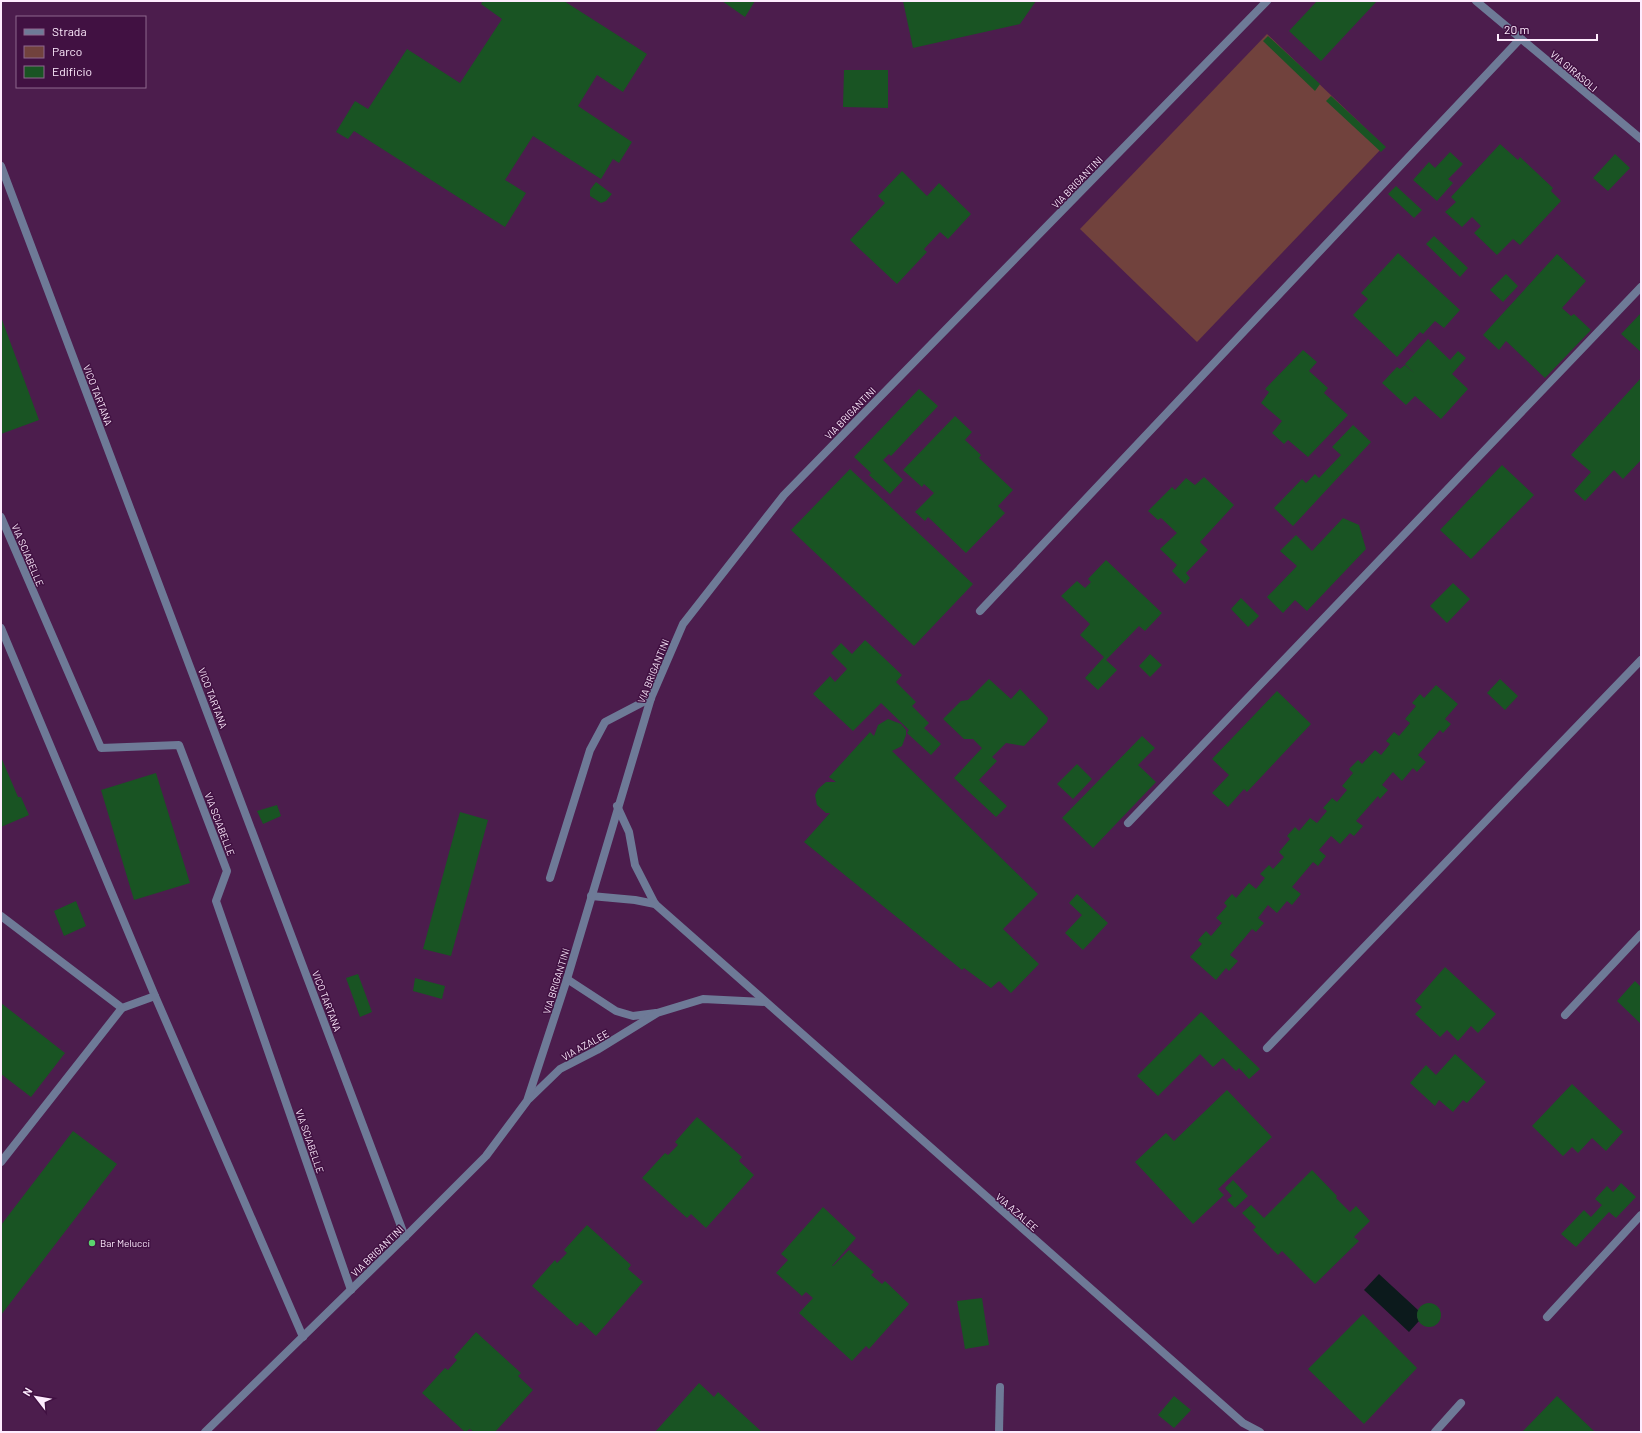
<svg xmlns="http://www.w3.org/2000/svg" width="1642" height="1433" viewBox="0 0 1642 1433" font-family="Barlow,sans-serif">
<style>
.green{fill:#71423d}
.water{fill:#0c1a1c}
.building{fill:#195423}
.lines{fill:none;stroke-linecap:round;stroke-linejoin:round}
.lane{stroke:#6e7a97;stroke-width:8}
.street{stroke:#6e7a97;stroke-width:8}
.poi-dot{fill:#5bd56e;stroke:#411142;stroke-width:1.5}
.labels{text-anchor:middle;dominant-baseline:central;stroke-width:3;stroke-linejoin:round;paint-order:stroke}
.street-label{font-size:10px;fill:#feecfe;stroke:#411142}
.poi-label{font-size:10px;fill:#feecfe;stroke:#411142;text-anchor:start}
</style>
<rect width="100%" height="100%" fill="#4c1d4d"/>
<!-- green -->
<polygon class="green" points="1267,34 1384,146 1197,342 1080,229"/>
<!-- water -->
<polygon class="water" points="1379,1274 1418,1310 1417,1317 1419,1321 1409,1332 1364,1290"/>
<!-- building -->
<g class="building">
<polygon points="483,1 564,1 647,54 623,92 597,75 578,106 632,142 619,163 613,159 601,179 533,136 505,180 526,193 505,227 354,131 348,139 336,132 355,101 368,109 407,49 460,83 502,19 481,4"/>
<polygon points="722,1 755,1 745,17"/>
<polygon points="903,1 1036,1 1020,24 913,48"/>
<polygon points="1317,1 1377,1 1321,61 1289,31"/>
<polygon points="1268,36 1320,84 1315,91 1263,41"/>
<polygon points="844,70 888,70 888,108 843,107"/>
<polygon points="1331,96 1386,147 1381,152 1326,101"/>
<polygon points="1500,144 1518,160 1520,157 1553,188 1551,191 1561,201 1520,245 1513,239 1497,255 1474,233 1481,226 1472,217 1462,227 1445,212 1456,202 1451,197"/>
<polygon points="1450,152 1463,164 1448,179 1453,183 1437,201 1413,180 1429,162 1435,168"/>
<polygon points="1615,154 1630,168 1608,191 1593,178"/>
<polygon points="902,171 927,196 939,183 971,214 948,239 940,232 924,249 927,252 897,284 850,240 885,203 878,196"/>
<polygon points="596,182 612,194 606,201 601,203 590,196 590,190"/>
<polygon points="1396,186 1422,210 1414,218 1388,194"/>
<polygon points="1434,236 1468,268 1460,277 1426,244"/>
<polygon points="1398,253 1460,310 1444,328 1435,321 1423,334 1420,332 1397,357 1353,315 1368,299 1361,293"/>
<polygon points="1557,254 1586,281 1562,308 1571,316 1574,314 1591,330 1545,378 1506,341 1499,350 1483,335"/>
<polygon points="1506,274 1518,286 1503,302 1490,290"/>
<polygon points="1641,313 1641,352 1621,334"/>
<polygon points="1,317 39,420 1,434"/>
<polygon points="1428,339 1450,360 1458,351 1466,358 1452,374 1468,389 1441,419 1415,396 1406,405 1382,383 1397,367 1400,369 1405,365 1414,373 1405,364"/>
<polygon points="1303,350 1317,362 1309,371 1328,388 1324,393 1348,415 1308,457 1288,440 1284,444 1272,433 1282,421 1261,403 1269,392 1265,389"/>
<polygon points="1641,378 1641,460 1623,479 1614,470 1585,501 1574,491 1591,472 1571,455"/>
<polygon points="919,389 938,406 891,456 889,454 883,460 903,480 890,494 869,475 871,473 854,457"/>
<polygon points="955,416 972,432 965,440 981,455 979,458 1013,490 998,506 1005,513 966,553 928,517 925,521 915,512 934,493 924,484 922,487 903,470"/>
<polygon points="1353,425 1371,442 1293,526 1274,508 1302,479 1306,483 1315,474 1319,478 1341,455 1332,447"/>
<polygon points="1502,465 1534,495 1471,559 1440,530"/>
<polygon points="850,469 973,584 914,646 791,530"/>
<polygon points="1204,477 1234,505 1200,542 1208,550 1186,573 1190,578 1185,584 1172,571 1177,565 1160,549 1177,533 1161,518 1158,520 1148,511 1172,487 1175,490 1186,478 1195,485"/>
<polygon points="1343,518 1359,525 1366,549 1307,611 1295,600 1283,613 1267,597 1297,566 1280,551 1296,535 1312,551"/>
<polygon points="1106,560 1162,613 1145,631 1139,626 1106,660 1117,670 1098,690 1085,678 1104,657 1080,635 1090,624 1061,596 1077,581 1085,588 1091,582 1088,579"/>
<polygon points="1453,583 1470,599 1447,623 1430,606"/>
<polygon points="1241,598 1259,616 1248,627 1231,609"/>
<polygon points="865,640 902,675 896,682 916,702 912,706 929,723 924,728 941,744 931,755 907,733 909,730 881,703 853,731 813,694 830,676 835,682 847,669 831,653 841,643 852,654"/>
<polygon points="1150,654 1162,665 1150,677 1139,666"/>
<polygon points="989,679 1011,699 1020,689 1048,718 1047,722 1024,746 1006,743 992,757 997,761 979,780 1007,806 996,817 954,778 982,748 973,739 964,739 943,719 961,701 968,700"/>
<polygon points="1500,679 1518,696 1505,710 1487,693"/>
<polygon points="1436,685 1458,704 1445,719 1451,724 1443,733 1440,730 1418,755 1426,762 1417,772 1413,768 1402,781 1393,772 1382,785 1388,790 1380,799 1378,796 1356,821 1363,826 1354,836 1350,833 1340,844 1331,836 1319,850 1326,856 1318,866 1313,862 1292,887 1301,894 1292,905 1287,901 1277,913 1268,905 1258,918 1264,923 1256,932 1252,929 1230,955 1238,961 1229,971 1226,968 1216,980 1190,957 1202,944 1198,940 1206,931 1211,936 1222,923 1216,918 1227,906 1224,903 1232,894 1236,898 1249,883 1256,889 1265,878 1260,874 1269,865 1273,869 1284,857 1279,852 1290,839 1287,836 1295,827 1299,831 1310,818 1317,823 1327,811 1323,808 1332,798 1337,802 1347,790 1342,786 1353,773 1349,769 1358,760 1362,764 1375,750 1381,755 1390,744 1386,741 1394,732 1399,736 1410,723 1405,719 1416,706 1412,703 1420,694 1424,698"/>
<polygon points="1277,691 1311,724 1247,792 1244,789 1228,807 1212,793 1229,775 1212,759"/>
<polygon points="888,719 901,724 906,730 906,735 902,746 892,751 1038,894 1003,929 1039,964 1011,993 999,981 991,988 964,968 962,970 804,842 830,813 826,813 817,805 815,795 818,789 826,782 836,782 829,777 870,732 874,736 878,725"/>
<polygon points="1142,736 1155,748 1138,765 1156,782 1093,848 1062,818"/>
<polygon points="1,757 18,797 21,797 29,815 1,827"/>
<polygon points="1077,764 1092,779 1073,799 1057,784"/>
<polygon points="156,773 190,883 134,900 101,790"/>
<polygon points="277,805 281,816 263,824 257,811"/>
<polygon points="460,812 488,820 451,956 423,949"/>
<polygon points="1077,894 1108,923 1083,950 1065,933 1082,915 1069,903"/>
<polygon points="76,901 86,926 64,936 54,911"/>
<polygon points="1445,967 1496,1014 1478,1033 1471,1026 1458,1041 1447,1030 1440,1037 1415,1014 1422,1007 1415,1001"/>
<polygon points="358,974 372,1012 360,1017 346,978"/>
<polygon points="415,978 445,986 442,999 413,991"/>
<polygon points="1635,981 1641,987 1641,1024 1617,1001"/>
<polygon points="1,1003 65,1053 31,1097 1,1074"/>
<polygon points="1201,1012 1260,1069 1249,1079 1239,1068 1236,1071 1223,1058 1213,1067 1200,1054 1158,1096 1137,1076"/>
<polygon points="1455,1054 1486,1082 1467,1103 1463,1100 1453,1112 1439,1100 1435,1106 1410,1083 1426,1065 1436,1075"/>
<polygon points="1572,1084 1623,1132 1606,1151 1592,1138 1578,1153 1572,1147 1563,1156 1532,1126"/>
<polygon points="1227,1090 1272,1137 1218,1189 1224,1195 1193,1224 1135,1162 1166,1133 1174,1141"/>
<polygon points="697,1117 742,1157 739,1161 754,1175 706,1228 691,1214 687,1218 642,1178 665,1153 668,1155 678,1145 675,1142"/>
<polygon points="73,1131 117,1164 1,1315 1,1225"/>
<polygon points="1312,1170 1337,1196 1336,1198 1350,1212 1356,1206 1370,1221 1354,1237 1359,1241 1315,1284 1282,1251 1278,1255 1253,1230 1256,1227 1242,1213 1251,1205 1264,1218"/>
<polygon points="1233,1180 1248,1196 1235,1208 1227,1200 1232,1196 1225,1188"/>
<polygon points="1621,1183 1636,1197 1616,1218 1609,1212 1576,1247 1561,1234 1584,1210 1591,1217 1602,1205 1595,1199 1607,1186 1613,1192"/>
<polygon points="823,1207 856,1238 832,1266 833,1266 849,1250 874,1272 871,1275 882,1284 885,1281 909,1304 869,1349 866,1346 852,1361 799,1313 813,1298 806,1292 802,1296 776,1273 788,1260 781,1254"/>
<polygon points="587,1225 631,1265 628,1269 643,1282 596,1336 581,1322 577,1326 532,1286 555,1260 557,1263 567,1253 564,1250"/>
<polygon points="982,1298 989,1345 965,1349 957,1301"/>
<circle cx="1429" cy="1315" r="12"/>
<polygon points="1363,1314 1417,1368 1364,1424 1308,1369"/>
<polygon points="476,1332 521,1373 518,1376 533,1390 495,1432 474,1432 470,1429 465,1432 422,1393 445,1368 448,1370 457,1360 454,1357"/>
<polygon points="699,1383 714,1397 718,1392 762,1432 655,1432"/>
<polygon points="1174,1396 1191,1410 1174,1428 1158,1415"/>
<polygon points="1557,1396 1595,1432 1522,1432"/>
</g>
<g class="lines">
<!-- lane -->
<g class="lane">
<polyline points="550,878 590,750 605,722 651,698"/>
<polyline points="999,1432 1000,1387"/>
</g>
<!-- street -->
<g class="street">
<polyline points="1476,1 1641,139"/>
<polyline points="1,166 405,1237"/>
<polyline points="1,517 101,748 179,745 227,871 216,901 351,1290"/>
<polyline points="980,611 1520,39"/>
<polyline points="1,628 155,996 303,1337"/>
<polyline points="617,806 629,832 635,865 655,904 1243,1423 1260,1432"/>
<polyline points="1128,823 1641,287"/>
<polyline points="591,896 635,900 655,904"/>
<polyline points="1,916 122,1008 155,996"/>
<polyline points="567,979 616,1011 633,1016 656,1013"/>
<polyline points="1565,1015 1641,934"/>
<polyline points="1267,1048 1641,660"/>
<polyline points="529,1099 560,1069 597,1050 657,1013 703,999 765,1002"/>
<polyline points="1,1162 122,1008"/>
<polyline points="1547,1317 1641,1215"/>
<polyline points="205,1432 405,1237 486,1156 527,1101 567,979 651,698 683,624 784,495 1267,1"/>
<polyline points="1435,1432 1461,1403"/>
</g>
</g>
<!-- markers -->
<circle class="poi-dot" cx="92" cy="1243" r="4"/>
<g class="labels">
<!-- street labels -->
<g class="street-label">
<text transform="translate(1574 71) rotate(40)">VIA GIRASOLI</text>
<text transform="translate(1077 182) rotate(-46)">VIA BRIGANTINI</text>
<text transform="translate(98 395) rotate(69)">VICO TARTANA</text>
<text transform="translate(850 413) rotate(-46)">VIA BRIGANTINI</text>
<text transform="translate(28 555) rotate(67)">VIA SCIABELLE</text>
<text transform="translate(653 671) rotate(-68)">VIA BRIGANTINI</text>
<text transform="translate(213 698) rotate(69)">VICO TARTANA</text>
<text transform="translate(220 824) rotate(69)">VIA SCIABELLE</text>
<text transform="translate(556 981) rotate(-73)">VIA BRIGANTINI</text>
<text transform="translate(327 1001) rotate(69)">VICO TARTANA</text>
<text transform="translate(585 1045) rotate(-29)">VIA AZALEE</text>
<text transform="translate(310 1141) rotate(71)">VIA SCIABELLE</text>
<text transform="translate(1017 1212) rotate(41)">VIA AZALEE</text>
<text transform="translate(377 1251) rotate(-44)">VIA BRIGANTINI</text>
</g>
<!-- poi labels -->
<g class="poi-label">
<text x="100" y="1243">Bar Melucci</text>
</g>
</g>
<!-- border -->
<rect width="1642" height="1433" fill="none" stroke="#feecfe" stroke-width="4"/>
<!-- legend -->
<rect x="16" y="16" width="130" height="72" fill="#411142" stroke="#8d698d"/>
<rect x="24" y="29" width="20" height="6" fill="#6e7a97" stroke="#8d698d"/>
<text x="52" y="36" font-size="12" fill="#feecfe">Strada</text>
<rect x="24" y="46" width="20" height="12" fill="#71423d" stroke="#8d698d"/>
<text x="52" y="56" font-size="12" fill="#feecfe">Parco</text>
<rect x="24" y="66" width="20" height="12" fill="#195423" stroke="#8d698d"/>
<text x="52" y="76" font-size="12" fill="#feecfe">Edificio</text>
<!-- north arrow -->
<g transform="translate(36 1397) rotate(301)" stroke="#411142" stroke-width="3" paint-order="stroke">
<path d="M0-3L7 15L0 10L-7 15Z" fill="#feecfe"/>
<text y="-6" font-size="11" font-weight="bold" text-anchor="middle" fill="#feecfe">N</text>
</g>
<!-- scale -->
<path d="M1498 34v6h99v-6" fill="none" stroke="#feecfe" stroke-width="2"/>
<text x="1504" y="34" font-size="12" fill="#feecfe" stroke="#411142" stroke-width="3" paint-order="stroke">20 m</text>
</svg>
